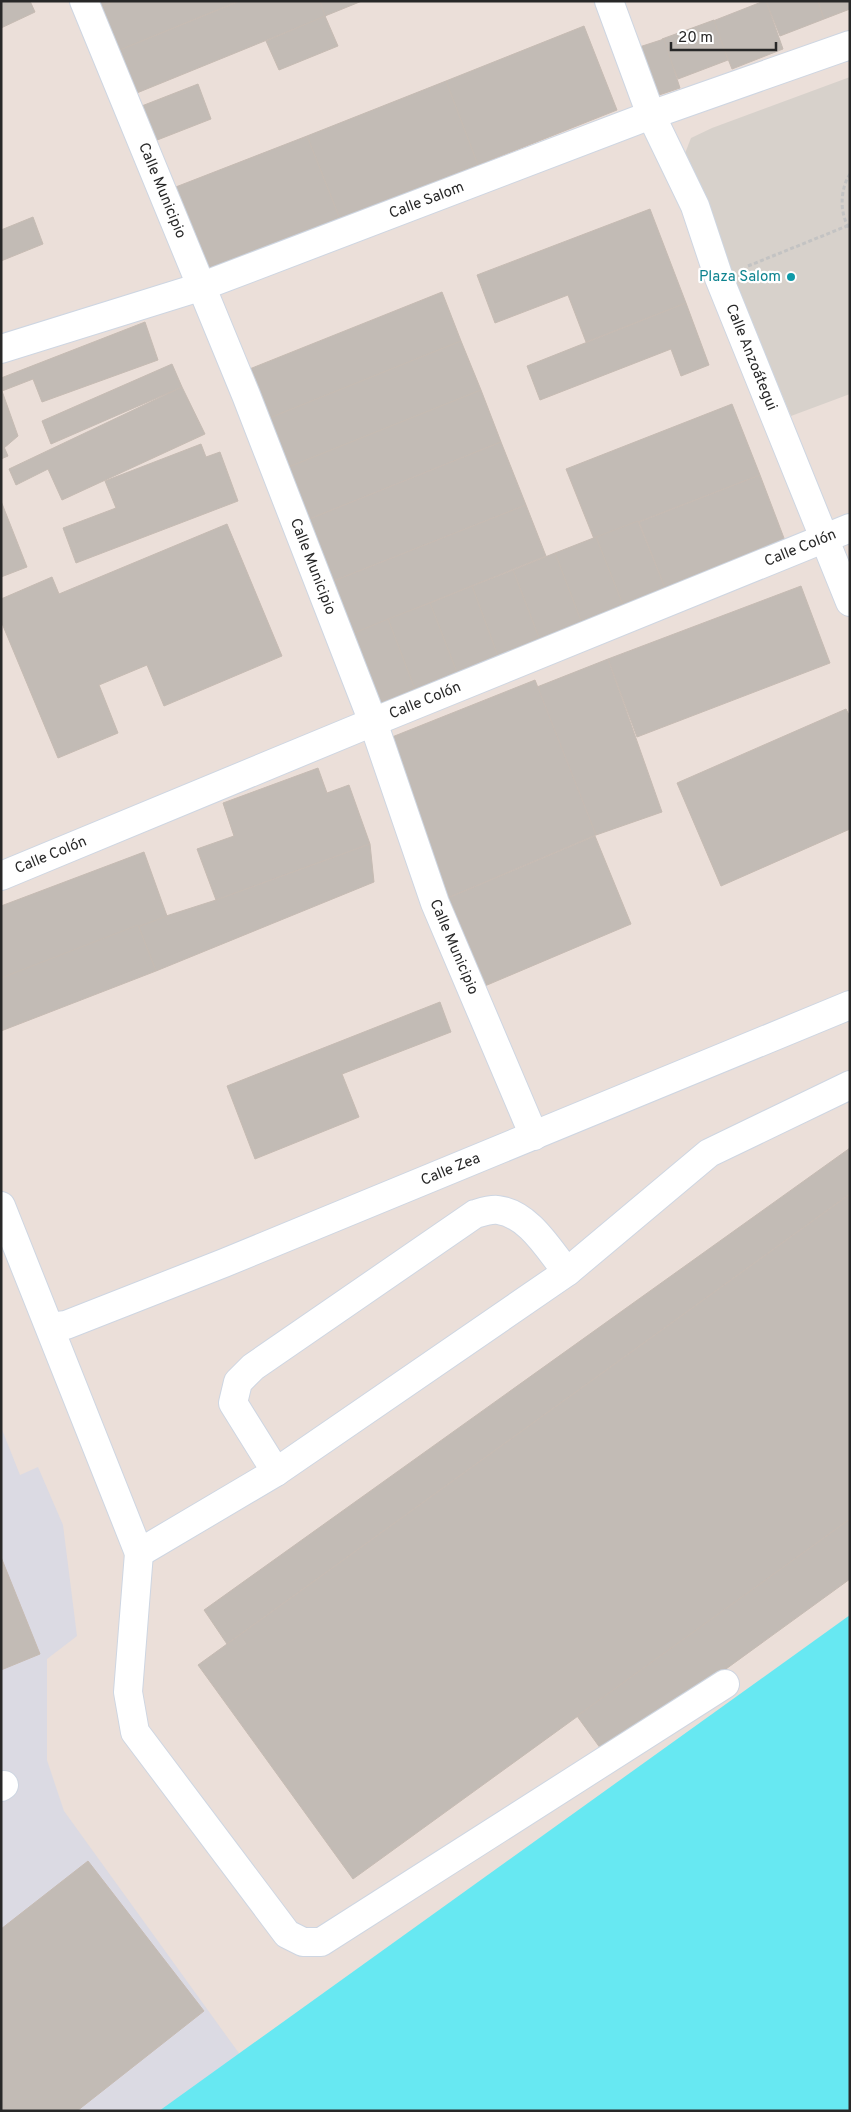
<svg xmlns="http://www.w3.org/2000/svg" width="851" height="2112" viewBox="0 0 851 2112" font-family="Overpass,sans-serif">
<style>
.industrial{fill:#dbdae3}
.plaza{fill:#d7d1cb}
.water{fill:#67e8f2}
.building{fill:#c2bbb5;stroke:#c6bbb3}
.lines{fill:none;stroke-linecap:round;stroke-linejoin:round}
.minor-casing{stroke:#ced6e2;stroke-width:30}
.path{stroke:#c3c3c3;stroke-width:3;stroke-dasharray:4 2.5;stroke-linecap:butt}
.minor{stroke:#fff;stroke-width:28}
.culture-dot{fill:#0f9aa8;stroke:#fff;stroke-width:2}
.labels{text-anchor:middle;dominant-baseline:central;stroke-width:4.5;stroke-linejoin:round;paint-order:stroke}
.street-label{font-size:15px;fill:#282828;stroke:#fff}
.culture-label{font-size:15px;fill:#0d838f;stroke:#fff;text-anchor:end}
</style>
<rect width="100%" height="100%" fill="#ebdfd9"/>
<!-- industrial -->
<polygon class="industrial" points="1,1427 20,1475 38,1467 63,1525 77,1636 47,1659 47,1760 64,1811 241,2056 165,2111 1,2111"/>
<!-- plaza -->
<polygon class="plaza" points="850,77 850,394 791,416 682,161 691,138 712,128"/>
<!-- water -->
<polygon class="water" points="850,1615 850,2111 159,2111"/>
<!-- building -->
<g class="building">
<polygon points="1,1 30,1 35,12 1,28"/>
<polygon points="88,1 116,1 92,11"/>
<polygon points="116,1 239,1 110,54 92,11"/>
<polygon points="240,1 320,1 326,16 127,97 110,54"/>
<polygon points="320,1 362,1 325,16"/>
<polygon points="764,1 766,1 783,49 732,69 713,21"/>
<polygon points="766,1 818,1 824,19 780,36"/>
<polygon points="818,1 850,1 850,9 824,19"/>
<polygon points="325,16 338,46 279,70 266,41"/>
<polygon points="714,20 728,60 678,79 662,39"/>
<polygon points="584,26 617,110 478,165 446,81"/>
<polygon points="664,39 680,88 647,99 630,50"/>
<polygon points="446,81 478,165 340,219 307,136"/>
<polygon points="198,84 211,119 147,144 134,109"/>
<polygon points="307,136 340,219 201,274 168,190"/>
<polygon points="650,209 686,303 586,342 568,295 495,323 477,275"/>
<polygon points="33,217 43,244 1,261 1,230"/>
<polygon points="442,292 461,341 262,421 242,372"/>
<polygon points="686,303 709,365 681,376 671,349 540,400 527,366"/>
<polygon points="145,322 158,360 42,402 33,379 2,391 18,436 4,448 1,440 1,378"/>
<polygon points="461,341 481,390 281,470 262,421"/>
<polygon points="172,364 182,387 51,444 42,421"/>
<polygon points="182,387 205,434 62,500 48,469 16,485 9,469"/>
<polygon points="481,390 501,442 302,522 281,470"/>
<polygon points="732,404 760,475 594,539 566,469"/>
<polygon points="1,440 8,456 1,459"/>
<polygon points="501,442 526,505 326,584 302,522"/>
<polygon points="201,444 206,457 220,452 238,501 76,563 63,528 116,508 105,481"/>
<polygon points="760,475 787,546 667,593 639,522"/>
<polygon points="1,501 27,567 1,577"/>
<polygon points="526,505 546,556 347,636 326,584"/>
<polygon points="638,521 667,593 625,610 596,537"/>
<polygon points="227,524 282,656 164,706 147,665 99,685 118,733 58,758 1,621 1,599 52,577 59,594"/>
<polygon points="596,537 625,610 583,626 555,553"/>
<polygon points="555,553 583,626 541,643 513,570"/>
<polygon points="513,570 541,643 499,659 472,586"/>
<polygon points="472,586 499,659 458,675 430,603"/>
<polygon points="801,586 830,663 637,737 608,659"/>
<polygon points="430,603 458,675 416,692 388,619"/>
<polygon points="388,619 416,692 374,708 347,636"/>
<polygon points="608,659 662,812 596,835 537,687"/>
<polygon points="535,680 596,835 445,899 382,741"/>
<polygon points="846,709 850,717 850,829 721,886 677,783"/>
<polygon points="318,768 327,793 349,785 370,844 216,900 197,849 234,836 223,803"/>
<polygon points="595,836 631,924 473,991 436,903"/>
<polygon points="370,844 374,882 156,971 138,925 216,900"/>
<polygon points="144,852 167,916 1,978 1,906"/>
<polygon points="138,925 156,971 1,1031 1,978"/>
<polygon points="440,1002 451,1032 342,1074 359,1117 255,1159 227,1086"/>
<polygon points="850,1148 850,1194 227,1644 204,1610"/>
<polygon points="850,1194 850,1519 353,1879 198,1665"/>
<polygon points="850,1519 850,1579 606,1756 577,1716"/>
<polygon points="1,1557 40,1654 1,1670"/>
<polygon points="88,1861 204,2011 77,2111 1,2111 1,1929"/>
</g>
<g class="lines">
<defs>
<g id="minor">
<path id="s1" d="M 84,1 L 246,395 L 373,722 L 435,903 L 534,1136"/>
<path id="s2" d="M 609,1 L 651,115 L 695,206 L 719,278 L 850,602"/>
<path id="s3" d="M 1,349 L 200,287 L 651,115 L 850,45"/>
<path id="s4" d="M 1,876 L 373,722 L 850,528"/>
<polyline points="1,1206 139,1553 276,1472 567,1272 709,1153 850,1085"/>
<path id="s5" d="M 50,1327 L 66,1325 L 224,1263 L 850,1005"/>
<path d="M 276,1472 L 233,1403 L 238,1382 L 253,1367 L 475,1214 C 482,1212 491,1209 498,1210 C 529,1214 549,1250 567,1272"/>
<polyline points="139,1553 128,1692 135,1732 287,1934 303,1942 321,1942 725,1684"/>
<polyline points="1,1787 4,1785"/>
</g>
</defs>
<!-- minor casing -->
<use href="#minor" class="minor-casing"/>
<!-- path -->
<g class="path">
<path d="M 850,174 C 840,189 839,214 850,229"/>
<polyline points="748,266 847,226"/>
</g>
<!-- minor -->
<use href="#minor" class="minor"/>
</g>
<!-- markers -->
<circle class="culture-dot" cx="791" cy="277" r="5"/>
<g class="labels">
<!-- street labels -->
<g class="street-label">
<text stroke="none"><textPath href="#s1" startOffset="205">Calle Municipio</textPath></text>
<text stroke="none"><textPath href="#s3" startOffset="451">Calle Salom</textPath></text>
<text stroke="none"><textPath href="#s2" startOffset="384">Calle Anzoátegui</textPath></text>
<text stroke="none"><textPath href="#s4" startOffset="864">Calle Colón</textPath></text>
<text stroke="none"><textPath href="#s1" startOffset="610">Calle Municipio</textPath></text>
<text stroke="none"><textPath href="#s4" startOffset="459">Calle Colón</textPath></text>
<text stroke="none"><textPath href="#s4" startOffset="54">Calle Colón</textPath></text>
<text stroke="none"><textPath href="#s1" startOffset="1016">Calle Municipio</textPath></text>
<text stroke="none"><textPath href="#s5" startOffset="431">Calle Zea</textPath></text>
</g>
<!-- culture labels -->
<g class="culture-label">
<text x="781" y="277">Plaza Salom</text>
</g>
</g>
<!-- border -->
<rect width="851" height="2112" fill="none" stroke="#282828" stroke-width="5"/>
<!-- scale -->
<path d="M671 42v8h105v-8" fill="none" stroke="#282828" stroke-width="2.5"/>
<text x="678" y="42" font-size="15" fill="#282828" stroke="#ffffff" stroke-width="4" paint-order="stroke">20 m</text>
</svg>
